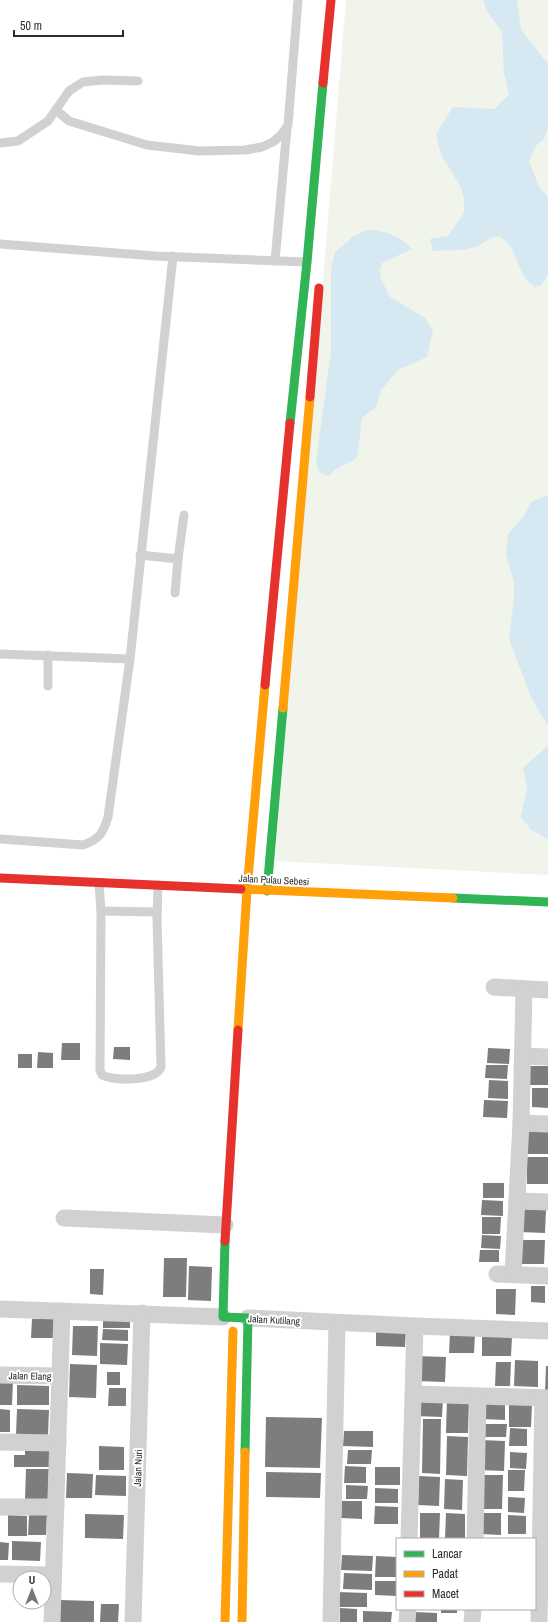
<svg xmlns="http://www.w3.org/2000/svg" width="548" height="1622" viewBox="0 0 548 1622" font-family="'Archivo Narrow',sans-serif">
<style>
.green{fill:#f0f4ea}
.water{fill:#d6e8f2}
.building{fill:#7d7d7d}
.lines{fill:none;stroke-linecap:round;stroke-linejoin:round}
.lane{stroke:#d1d1d1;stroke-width:9}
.street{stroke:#d1d1d1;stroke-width:17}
.fast{stroke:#30b455;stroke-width:9}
.slow{stroke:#ff9f0a;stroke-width:9}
.jam{stroke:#e5322d;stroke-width:9}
.labels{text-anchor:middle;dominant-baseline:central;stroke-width:4;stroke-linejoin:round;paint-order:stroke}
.street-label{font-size:10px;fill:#2c2c2c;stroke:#fff}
</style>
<rect width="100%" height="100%" fill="#fff"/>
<!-- green -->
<polygon class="green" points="346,0 548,0 548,875 275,861"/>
<!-- water -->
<g class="water">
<path d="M 483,0 L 517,0 L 521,30 L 548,64 L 548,127 L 544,139 L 536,146 L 529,161 L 539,187 L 548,197 L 548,275 L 541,285 L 535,287 C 520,278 519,261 511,247 C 508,242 503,239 499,236 C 488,237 482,246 471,248 C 459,251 445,250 433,251 L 430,239 L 448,236 L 464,213 L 464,199 L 461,187 L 441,155 L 436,134 L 453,107 L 494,109 L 509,95 L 504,73 L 502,32 L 487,11 Z"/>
<path d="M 367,230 C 385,230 400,236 412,249 L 382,263 L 380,271 L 381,279 L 390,297 L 425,318 L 433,331 L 427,357 L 398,370 L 381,390 L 376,407 L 362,418 L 357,458 L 334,470 L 329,476 L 319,473 L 316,461 L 331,352 L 331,268 L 335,252 L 354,236 Z"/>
<polygon points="548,495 548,726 531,697 509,639 514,599 514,582 506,554 508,534 524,516 531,502"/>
<polygon points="548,746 548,839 531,830 521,817 527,787 523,768 535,757"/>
</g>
<!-- building -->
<g class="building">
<polygon points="62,1043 80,1043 80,1060 61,1060"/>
<polygon points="114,1047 130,1047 130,1060 113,1059"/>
<polygon points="488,1048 510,1049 509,1064 487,1063"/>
<polygon points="38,1052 53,1053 53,1068 37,1068"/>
<rect x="18" y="1054" width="14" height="14"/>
<polygon points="486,1065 508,1065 507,1079 485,1078"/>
<rect x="528" y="1066" width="20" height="19"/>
<polygon points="489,1080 508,1081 508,1099 488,1098"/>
<polygon points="532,1088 548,1088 548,1108 532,1107"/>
<polygon points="484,1100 508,1101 507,1118 483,1117"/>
<polygon points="526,1129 548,1130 548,1154 525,1154"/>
<rect x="527" y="1157" width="21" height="27"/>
<rect x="483" y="1183" width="21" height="15"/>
<polygon points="482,1200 503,1201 503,1216 481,1215"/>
<polygon points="521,1209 546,1210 545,1233 520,1232"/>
<polygon points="482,1217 501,1217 500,1234 482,1234"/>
<polygon points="482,1235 501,1236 500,1249 481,1248"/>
<polygon points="517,1240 545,1240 544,1264 517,1264"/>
<polygon points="480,1250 499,1250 499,1262 479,1262"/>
<polygon points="164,1258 187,1258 186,1297 163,1297"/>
<polygon points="189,1266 212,1267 211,1301 188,1300"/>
<polygon points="90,1269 104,1269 103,1295 90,1294"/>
<polygon points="531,1286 545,1286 545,1303 531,1302"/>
<polygon points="496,1289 516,1289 515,1315 496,1314"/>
<polygon points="103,1318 130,1319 130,1328 103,1328"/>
<polygon points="32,1319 56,1319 56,1338 31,1338"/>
<polygon points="73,1326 98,1326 97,1356 72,1355"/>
<polygon points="376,1328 406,1328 405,1347 376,1346"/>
<polygon points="103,1329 128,1330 128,1341 102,1340"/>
<polygon points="450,1333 475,1334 474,1353 449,1353"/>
<polygon points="482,1336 512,1337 511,1356 482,1356"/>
<polygon points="100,1343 128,1344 127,1365 100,1364"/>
<polygon points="417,1356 446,1357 445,1382 416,1381"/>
<polygon points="515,1360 538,1361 538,1387 514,1386"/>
<polygon points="496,1362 511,1362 510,1386 495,1386"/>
<polygon points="70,1364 97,1365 96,1398 69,1397"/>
<polygon points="546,1366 548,1366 548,1392 545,1392"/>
<rect x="107" y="1372" width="13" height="13"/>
<polygon points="0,1380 13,1380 12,1405 0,1405"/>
<polygon points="17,1385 49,1386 49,1405 17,1405"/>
<polygon points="109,1388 126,1388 126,1406 108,1406"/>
<polygon points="417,1398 443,1398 442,1417 416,1416"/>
<polygon points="447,1398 469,1398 468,1433 446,1433"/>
<polygon points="509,1403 532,1404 531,1427 509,1427"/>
<polygon points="483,1404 505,1404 505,1420 483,1419"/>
<polygon points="0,1409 10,1410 10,1432 0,1432"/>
<polygon points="17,1409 49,1410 48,1436 16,1435"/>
<polygon points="266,1417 322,1418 320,1468 265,1467"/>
<polygon points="423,1419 441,1419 440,1474 422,1473"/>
<polygon points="483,1424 507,1424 506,1437 482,1437"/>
<polygon points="510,1428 527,1429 527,1446 509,1446"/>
<polygon points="344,1431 373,1431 373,1447 343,1446"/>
<polygon points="447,1436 468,1437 467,1476 446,1475"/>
<polygon points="481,1440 505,1441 504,1471 480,1470"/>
<polygon points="99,1446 124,1447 124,1470 99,1470"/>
<polygon points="25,1448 53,1448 53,1467 14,1467 14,1455 25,1455"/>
<polygon points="348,1450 372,1450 371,1464 347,1464"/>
<polygon points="510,1452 527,1453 526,1469 510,1468"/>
<polygon points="345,1466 366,1467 366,1483 344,1483"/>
<rect x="375" y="1467" width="25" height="18"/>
<polygon points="26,1469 49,1469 48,1500 25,1499"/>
<polygon points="508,1470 525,1470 524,1491 508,1491"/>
<polygon points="266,1472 321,1473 320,1498 266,1497"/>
<polygon points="67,1473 93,1474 92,1498 66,1498"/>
<polygon points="96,1475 126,1476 126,1496 95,1495"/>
<polygon points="481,1475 503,1475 502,1509 480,1509"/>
<polygon points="419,1476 440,1477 439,1506 418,1505"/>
<polygon points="445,1479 463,1480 462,1510 444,1509"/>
<polygon points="346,1485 368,1486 367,1499 346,1499"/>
<polygon points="375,1488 398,1489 398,1503 375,1503"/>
<polygon points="508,1497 525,1498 524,1513 508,1512"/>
<polygon points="342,1501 362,1501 362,1519 341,1518"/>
<polygon points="375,1506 398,1507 398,1524 374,1524"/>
<polygon points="420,1513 440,1513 439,1539 420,1539"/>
<polygon points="446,1513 465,1514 465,1539 445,1539"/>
<polygon points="482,1513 501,1513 501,1535 481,1534"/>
<polygon points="85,1514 124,1515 123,1539 85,1538"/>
<polygon points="8,1515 27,1516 27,1536 8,1536"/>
<polygon points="29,1515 47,1515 46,1535 28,1535"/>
<polygon points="508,1515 526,1516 526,1534 508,1534"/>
<polygon points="12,1541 41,1542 40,1561 12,1560"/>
<polygon points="0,1542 9,1543 8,1560 0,1560"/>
<polygon points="342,1555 373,1556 372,1571 341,1570"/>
<polygon points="376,1556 397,1557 397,1577 375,1577"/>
<polygon points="344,1573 372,1574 372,1590 343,1589"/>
<polygon points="375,1581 397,1581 397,1596 375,1595"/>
<polygon points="337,1592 367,1593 367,1607 337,1607"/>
<polygon points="60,1600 94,1601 94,1622 60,1622"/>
<polygon points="101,1604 119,1604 118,1622 100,1622"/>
<polygon points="340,1608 357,1609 357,1622 340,1622"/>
<rect x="441" y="1609" width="16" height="4"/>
<polygon points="363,1611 392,1612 391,1622 363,1622"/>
<polygon points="415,1612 437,1613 437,1622 415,1622"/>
</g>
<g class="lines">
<!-- lane -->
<g class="lane">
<polyline points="56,110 69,121 147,145 199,151 245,150 262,147 273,142 281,135 288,125 298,0"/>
<polyline points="0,143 18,141 48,121 69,91 83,82 103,80 138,81"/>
<polyline points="0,244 155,256 307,262"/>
<polyline points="275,261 287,128"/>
<polyline points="140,555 178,559 184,515"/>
<polyline points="175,593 178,559"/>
<polyline points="0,654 130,659"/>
<polyline points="48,686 48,655"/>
<path d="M 0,839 L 83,845 C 100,839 103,833 108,817 L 130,659 L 173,256"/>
<path d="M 99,883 L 101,911 L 100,1070 L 102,1075 C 115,1081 155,1082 161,1067 L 157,919 L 158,885"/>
<polyline points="101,911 157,912"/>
</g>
<!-- street -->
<g class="street">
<polyline points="494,987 548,990"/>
<polyline points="523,1056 548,1057"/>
<polyline points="521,1123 548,1124"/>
<polyline points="517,1201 548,1202"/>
<polyline points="64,1218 225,1225"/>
<polyline points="497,1274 548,1276"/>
<polyline points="513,1274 521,1123 524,990"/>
<polyline points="0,1309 223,1317"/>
<polyline points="248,1318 415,1326 548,1331"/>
<polyline points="0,1375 60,1376"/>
<polyline points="413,1394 548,1398"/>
<polyline points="0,1442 58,1443"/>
<polyline points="0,1507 56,1507"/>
<polyline points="409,1539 415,1326"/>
<polyline points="475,1539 478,1397"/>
<polyline points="0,1574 53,1575"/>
<polyline points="52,1622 62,1311"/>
<polyline points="133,1622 142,1313"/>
<polyline points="331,1622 337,1323"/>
<polyline points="407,1622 408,1609"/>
<polyline points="472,1622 473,1609"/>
<polyline points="539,1622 543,1398"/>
</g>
<!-- fast -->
<g class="fast">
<polyline points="290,423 307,262 323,83"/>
<polyline points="267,891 283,708"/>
<polyline points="453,898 548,902"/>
<polyline points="225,1241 223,1317 248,1318 245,1452"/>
</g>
<!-- slow -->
<g class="slow">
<polyline points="283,708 310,397"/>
<polyline points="241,889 453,898"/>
<polyline points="238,1030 247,890 265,685"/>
<polyline points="225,1622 233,1331"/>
<polyline points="242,1622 245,1452"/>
</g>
<!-- jam -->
<g class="jam">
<polyline points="323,83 331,0"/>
<polyline points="310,397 319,288"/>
<polyline points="265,685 290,423"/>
<polyline points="0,878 241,889"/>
<polyline points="225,1241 238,1030"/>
</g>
</g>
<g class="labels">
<!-- street labels -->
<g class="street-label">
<text transform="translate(274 880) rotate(3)">Jalan Pulau Sebesi</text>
<text transform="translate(274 1320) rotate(3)">Jalan Kutilang</text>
<text transform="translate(30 1376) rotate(1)">Jalan Elang</text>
<text transform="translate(138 1468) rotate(-88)">Jalan Nuri</text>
</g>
</g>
<!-- legend -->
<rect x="396" y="1538" width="140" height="72" fill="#ffffff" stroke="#ababab"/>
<rect x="404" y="1551" width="20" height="6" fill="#30b455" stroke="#ababab"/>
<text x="432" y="1558" font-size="12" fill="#2c2c2c">Lancar</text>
<rect x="404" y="1571" width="20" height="6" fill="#ff9f0a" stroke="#ababab"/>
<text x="432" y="1578" font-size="12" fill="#2c2c2c">Padat</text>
<rect x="404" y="1591" width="20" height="6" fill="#e5322d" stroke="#ababab"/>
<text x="432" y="1598" font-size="12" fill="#2c2c2c">Macet</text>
<!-- north arrow -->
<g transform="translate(32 1590)"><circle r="19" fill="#ffffff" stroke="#ababab"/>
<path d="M0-3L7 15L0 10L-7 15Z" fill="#767676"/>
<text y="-6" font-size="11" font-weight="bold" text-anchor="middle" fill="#2c2c2c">U</text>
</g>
<!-- scale -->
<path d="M14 30v6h109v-6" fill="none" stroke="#2c2c2c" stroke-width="2"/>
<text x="20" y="30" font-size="12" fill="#2c2c2c" stroke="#ffffff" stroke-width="3" paint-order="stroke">50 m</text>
</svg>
